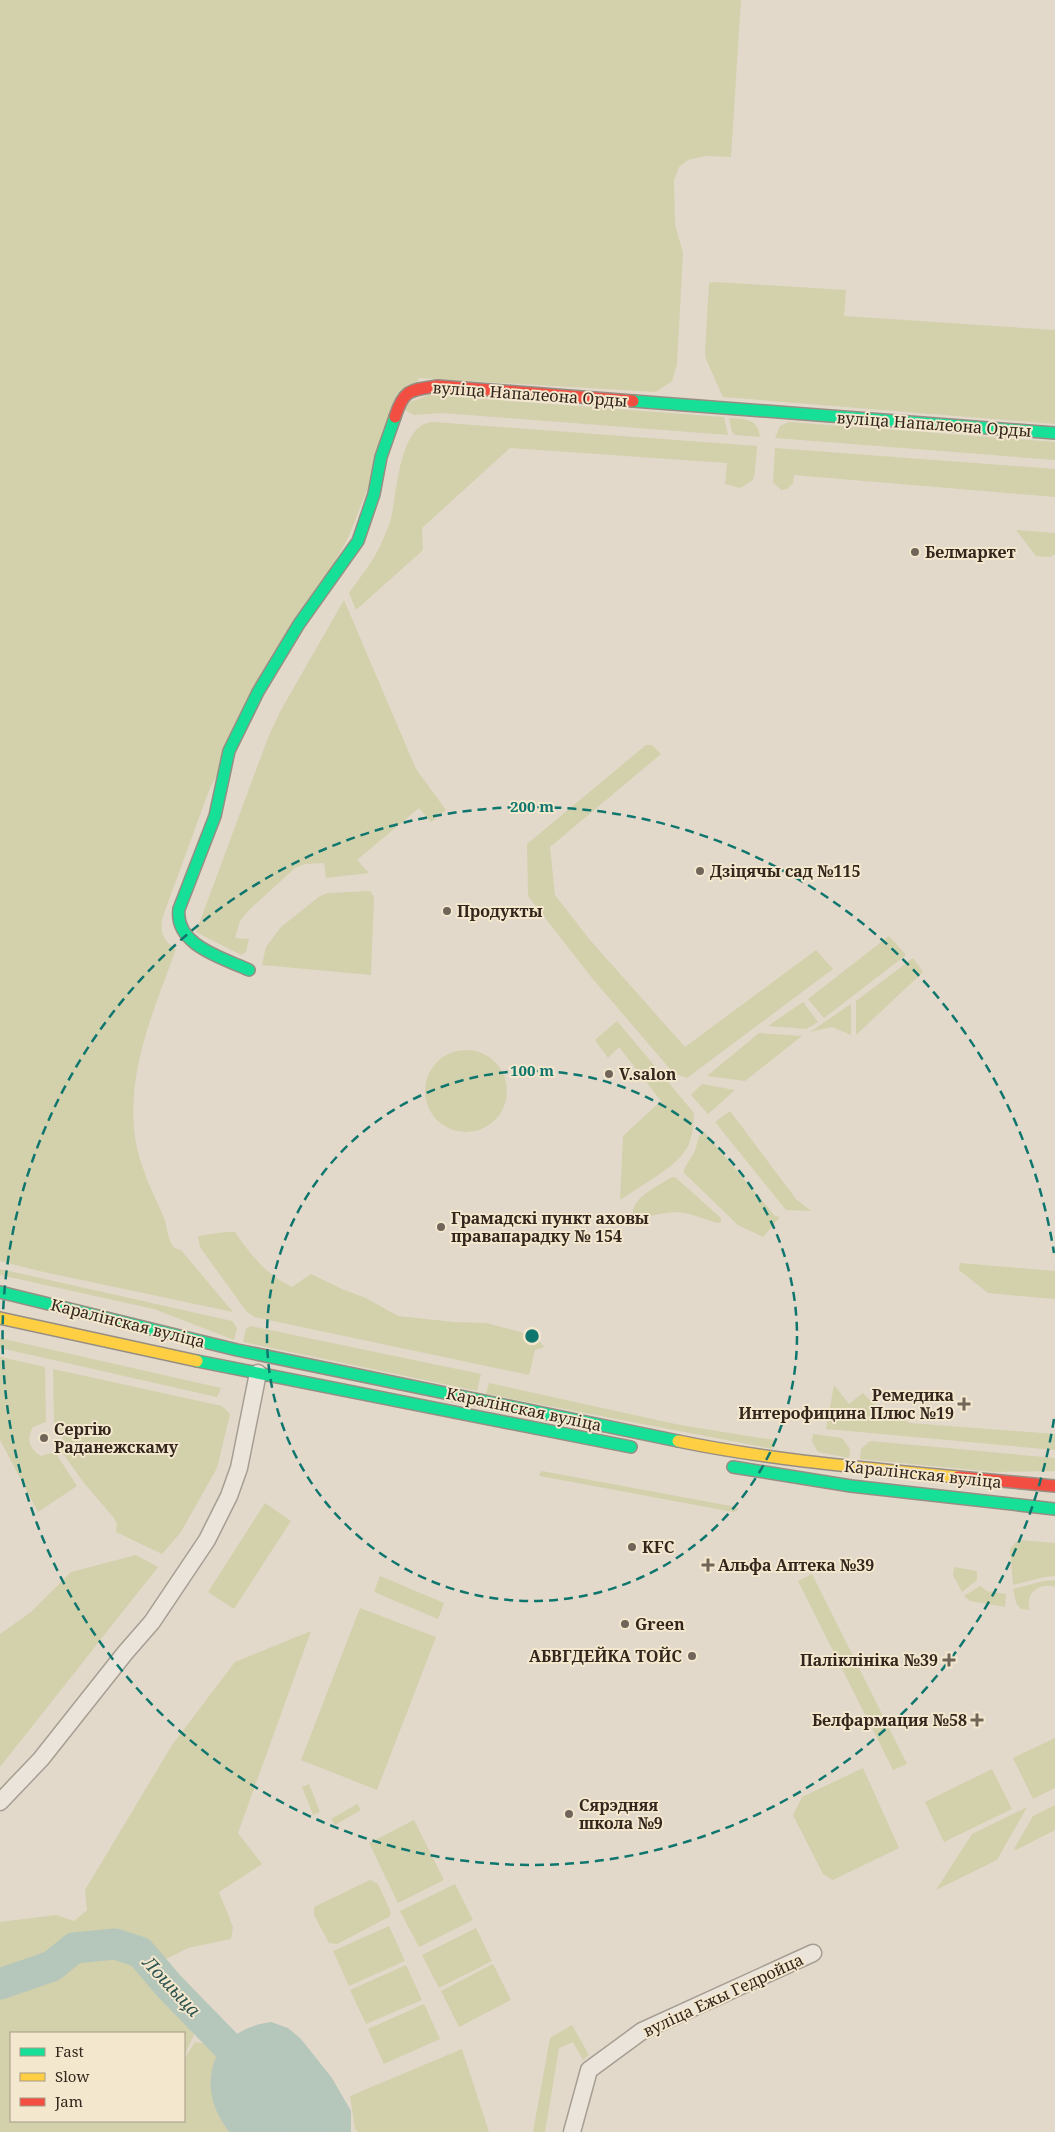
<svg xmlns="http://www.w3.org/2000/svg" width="1055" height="2132" viewBox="0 0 1055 2132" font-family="'Noto Serif',serif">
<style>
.green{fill:#d3d0ac}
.water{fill:#b5c6bb}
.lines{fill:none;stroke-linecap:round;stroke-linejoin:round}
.river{stroke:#b5c6bb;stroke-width:31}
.street-casing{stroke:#a79e93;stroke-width:19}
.fast-casing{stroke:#968e83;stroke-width:14}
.slow-casing{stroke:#968e83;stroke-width:14}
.jam-casing{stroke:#968e83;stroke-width:14}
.street{stroke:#eae4db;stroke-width:16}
.fast{stroke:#16e098;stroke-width:11}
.slow{stroke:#ffcf43;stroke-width:11}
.jam{stroke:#f24e42;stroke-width:11}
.ring{fill:none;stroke:#0f766e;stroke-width:2.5;stroke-dasharray:9 6}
.poi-dot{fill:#716559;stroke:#f3e7ce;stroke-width:2}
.labels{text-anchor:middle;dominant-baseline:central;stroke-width:4;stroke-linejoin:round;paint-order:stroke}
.street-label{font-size:16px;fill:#34261c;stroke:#f3e7ce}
.poi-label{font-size:16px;font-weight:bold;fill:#34261c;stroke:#f3e7ce;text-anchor:start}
.water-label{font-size:18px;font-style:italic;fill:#2c534e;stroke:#f3e7ce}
.centre{fill:#0f766e;stroke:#f3e7ce;stroke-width:2.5}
.ring-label{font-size:15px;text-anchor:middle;font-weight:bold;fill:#0f766e;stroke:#f3e7ce;stroke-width:4;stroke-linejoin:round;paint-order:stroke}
</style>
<rect width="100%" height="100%" fill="#e2d9ca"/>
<!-- green -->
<g class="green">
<path d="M 0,0 L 741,0 L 731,157 L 706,156 L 688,160 L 679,167 L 674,180 L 675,224 L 683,253 L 677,364 L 672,381 L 656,392 L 419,378 L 363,500 L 349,536 L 210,788 L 163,916 C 159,931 163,941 176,949 C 154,1010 126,1071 135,1137 C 139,1164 151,1189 162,1213 C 168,1226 166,1236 174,1248 L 181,1250 L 233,1312 L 39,1271 L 0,1261 Z"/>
<polygon points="715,282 846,290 844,316 1055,330 1055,424 723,397 706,359 705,352 709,283"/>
<polygon points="429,395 724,417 728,435 442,413 414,415 405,410 410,402"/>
<path d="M 729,418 C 745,419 758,418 760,437 L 735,435 L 732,432 Z"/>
<path d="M 433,422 L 757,446 L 755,471 L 753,480 L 740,488 L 725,484 L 727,463 L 510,448 L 422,528 L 423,550 L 356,610 L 349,593 C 360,577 373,562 381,544 C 385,536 388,527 391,519 C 397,494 399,423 433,422 Z"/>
<polygon points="789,422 1055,442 1055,460 775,438 780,426"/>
<polygon points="775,448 1055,469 1055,497 794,475 793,483 787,489 781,490 773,482"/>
<polygon points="1016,530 1055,533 1055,554 1050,557 1036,556"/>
<polygon points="344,600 416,769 446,810 431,822 419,808 357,860 369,873 326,878 324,863 305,864 295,868 249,910 240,921 235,938 249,939 246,952 241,955 196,932 269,735 281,710"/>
<polygon points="646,745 652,745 661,754 550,847 555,895 590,940 685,1047 816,950 833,969 687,1078 675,1074 670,1069 592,978 528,896 527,844"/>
<polygon points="370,891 374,897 371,975 262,965 266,947 281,927 320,896 328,893"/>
<polygon points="889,936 906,955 824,1018 808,999"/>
<polygon points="913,958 923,972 856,1035 856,1001"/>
<polygon points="803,1002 818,1022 806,1029 768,1026"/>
<polygon points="851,1004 851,1035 832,1027 810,1032"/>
<path d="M 617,1021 L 694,1113 C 693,1125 693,1141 685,1151 C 674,1168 637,1188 620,1200 L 623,1136 L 661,1101 L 619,1047 L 608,1058 L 595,1040 Z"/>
<polygon points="759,1033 802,1036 745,1081 707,1076"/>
<circle cx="466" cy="1091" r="41"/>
<polygon points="702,1084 735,1090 708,1114 691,1095"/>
<polygon points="730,1111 796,1199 811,1211 786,1210 715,1122"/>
<polygon points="704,1132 775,1216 780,1217 763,1237 738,1225 684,1173 684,1169 695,1151 699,1136"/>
<path d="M 675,1177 L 721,1218 L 721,1222 L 718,1223 C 680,1211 679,1208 639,1219 L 633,1216 C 630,1198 657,1187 670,1178 Z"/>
<path d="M 226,1232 L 235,1232 C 250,1254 266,1275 292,1287 L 311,1274 L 344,1290 L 366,1298 L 398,1316 L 454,1322 L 486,1323 L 536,1336 L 544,1347 L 535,1350 L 529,1375 L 254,1317 L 246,1311 L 200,1247 L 198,1236 Z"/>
<polygon points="960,1263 1055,1271 1055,1299 988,1293 959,1270"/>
<polygon points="0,1269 232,1321 237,1328 234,1340 154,1309 0,1275"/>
<polygon points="251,1326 481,1374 477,1391 243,1342 246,1329"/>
<polygon points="0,1338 221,1388 217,1397 0,1348"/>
<path d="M 0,1357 L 45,1367 L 46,1422 L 33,1427 C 26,1439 29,1449 41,1456 L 55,1452 L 77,1486 L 38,1512 L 0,1440 Z"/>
<polygon points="53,1369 222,1406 230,1414 217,1468 181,1532 162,1554 116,1532 117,1524 114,1518 84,1483 59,1448 62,1445 63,1434 54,1424"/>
<polygon points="489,1383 680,1425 774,1440 773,1449 486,1394"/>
<polygon points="834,1385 849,1404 863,1393 877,1407 910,1423 1055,1434 1055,1450 826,1429"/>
<polygon points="813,1434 842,1438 850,1449 849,1458 818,1452 812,1442"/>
<polygon points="870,1441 1055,1458 1055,1471 995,1472 860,1459 861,1449"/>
<polygon points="542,1471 736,1507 738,1509 737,1511 733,1512 540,1476 539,1474"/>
<polygon points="265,1503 291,1521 234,1609 208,1592"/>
<polygon points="1021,1540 1055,1543 1055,1576 1044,1577 1013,1585 1010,1549 1016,1542"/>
<polygon points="136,1555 158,1567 0,1767 0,1634 31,1612 71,1572"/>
<polygon points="954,1567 977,1571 977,1580 962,1592 953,1575"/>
<polygon points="812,1574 907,1764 893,1770 798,1581"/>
<polygon points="380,1576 444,1603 438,1619 374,1592"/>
<path d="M 1055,1580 L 1055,1587 C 1040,1582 1024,1593 1030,1610 L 1021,1609 L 1016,1603 L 1013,1589 L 1044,1581 Z"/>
<polygon points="980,1586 987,1591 1006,1594 1005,1607 970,1601 964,1596"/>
<polygon points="360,1608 436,1637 377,1790 301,1760"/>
<path d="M 311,1631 L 238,1833 L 262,1864 L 219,1892 L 233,1927 L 231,1939 L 188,1948 L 158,1963 L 188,2001 L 200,2021 L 184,2057 L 184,2033 L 11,2033 L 11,2121 L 184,2121 L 184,2059 L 195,2042 L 206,2044 L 220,2050 C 208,2079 212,2106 229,2132 L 0,2132 L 0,1922 L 56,1915 L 74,1921 L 87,1910 L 85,1890 L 172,1745 L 235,1662 Z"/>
<polygon points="1055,1738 1055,1788 1033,1799 1013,1758"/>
<polygon points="863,1768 899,1848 833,1880 823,1874 793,1815 802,1797"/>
<polygon points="992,1769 1012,1809 944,1842 925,1802"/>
<polygon points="309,1784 320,1812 313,1815 302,1787"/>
<polygon points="357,1804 361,1810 335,1825 331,1819"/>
<polygon points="1055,1805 1055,1830 1016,1850 1014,1849 1033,1816"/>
<polygon points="1027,1807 997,1860 936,1890 972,1834"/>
<polygon points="414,1820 444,1880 398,1903 369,1843"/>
<polygon points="370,1880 378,1884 389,1908 391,1913 389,1917 337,1944 329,1943 314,1915 314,1907"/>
<polygon points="455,1884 473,1920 419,1947 400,1911"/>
<polygon points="389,1926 405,1961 349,1986 333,1951"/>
<polygon points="476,1928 492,1961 439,1988 422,1955"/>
<polygon points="493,1964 511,2000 459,2027 441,1991"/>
<polygon points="406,1965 422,2000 366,2024 350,1990"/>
<polygon points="424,2004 440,2039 384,2064 368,2029"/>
<polygon points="572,2025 589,2055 583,2060 573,2042 559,2048 545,2132 533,2132 550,2038"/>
<polygon points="462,2049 489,2132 358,2132 355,2129 350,2096"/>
</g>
<!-- water -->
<path class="water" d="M 271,2022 L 288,2028 L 301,2039 L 332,2078 L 351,2111 L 351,2132 L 229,2132 C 222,2122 216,2112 213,2101 C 202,2058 230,2027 271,2022 Z"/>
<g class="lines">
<!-- river -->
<polyline class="river" points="0,1984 52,1966 74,1948 115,1944 140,1952 169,1986 275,2095 305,2132"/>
<defs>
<g id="street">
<polyline points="0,1802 41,1759 125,1653 152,1622 207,1540 229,1496 239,1468 258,1373"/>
<polyline points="572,2132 589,2070 642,2031 813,1953"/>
</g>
<g id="fast">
<polyline points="633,401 1055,433"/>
<path d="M 249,970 C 223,958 174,945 179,909 L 215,816 L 229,751 L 258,692 L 299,624 L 358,541 L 374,494 L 381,457 L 395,417"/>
<polyline points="0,1292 237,1350 678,1441"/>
<polyline points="197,1361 631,1447"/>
<polyline points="733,1467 851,1486 1055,1509"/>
</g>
<g id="slow">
<polyline points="0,1318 197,1361"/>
<path d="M 678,1441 C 770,1460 865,1468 958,1477"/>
</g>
<g id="jam">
<path d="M 395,417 C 404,389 410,390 438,386 L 633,401"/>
<polyline points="958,1477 1055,1486"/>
</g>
</defs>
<!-- street casing -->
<use href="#street" class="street-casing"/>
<!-- fast casing -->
<use href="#fast" class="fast-casing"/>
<!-- slow casing -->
<use href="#slow" class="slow-casing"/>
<!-- jam casing -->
<use href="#jam" class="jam-casing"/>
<!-- street -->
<use href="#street" class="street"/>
<!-- fast -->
<use href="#fast" class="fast"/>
<!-- slow -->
<use href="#slow" class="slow"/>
<!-- jam -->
<use href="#jam" class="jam"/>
</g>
<!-- distance rings -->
<g class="ring">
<circle cx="532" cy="1336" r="265"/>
<path d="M1054 1419A529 529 0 1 1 1054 1253"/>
</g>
<!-- markers -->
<g class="poi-dot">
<circle cx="915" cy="552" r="5"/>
<circle cx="700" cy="871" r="5"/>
<circle cx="447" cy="911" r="5"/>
<circle cx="609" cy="1074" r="5"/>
<circle cx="441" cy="1227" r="5"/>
<path d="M961.5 1396.5h5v5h5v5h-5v5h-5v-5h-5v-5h5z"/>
<circle cx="44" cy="1438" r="5"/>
<circle cx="632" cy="1547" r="5"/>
<path d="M705.5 1557.5h5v5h5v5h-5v5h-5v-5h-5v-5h5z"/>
<circle cx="625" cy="1624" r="5"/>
<circle cx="692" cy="1656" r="5"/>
<path d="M946.5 1652.5h5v5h5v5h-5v5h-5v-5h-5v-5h5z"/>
<path d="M974.5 1712.5h5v5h5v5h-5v5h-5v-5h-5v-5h5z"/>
<circle cx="569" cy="1814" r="5"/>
</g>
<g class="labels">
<!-- street labels -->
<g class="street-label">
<text transform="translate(530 394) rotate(4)">вуліца Напалеона Орды</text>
<text transform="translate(934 424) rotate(4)">вуліца Напалеона Орды</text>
<text transform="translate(128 1323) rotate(14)">Каралінская вуліца</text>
<text transform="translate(524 1409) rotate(12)">Каралінская вуліца</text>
<text transform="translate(923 1474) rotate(6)">Каралінская вуліца</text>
<text transform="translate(723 1995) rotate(-25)">вуліца Ежы Гедройца</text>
</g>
<!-- poi labels -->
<g class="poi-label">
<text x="925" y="552">Белмаркет</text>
<text x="710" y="871">Дзіцячы сад №115</text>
<text x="457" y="911">Продукты</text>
<text x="619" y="1074">V.salon</text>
<text x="451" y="1218">Грамадскі пункт аховы<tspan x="451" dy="18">правапарадку № 154</tspan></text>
<text x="954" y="1395" text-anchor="end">Ремедика<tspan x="954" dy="18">Интерофицина Плюс №19</tspan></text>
<text x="54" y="1429">Сергію<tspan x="54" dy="18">Раданежскаму</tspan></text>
<text x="642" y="1547">KFC</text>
<text x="718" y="1565">Альфа Аптека №39</text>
<text x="635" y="1624">Green</text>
<text x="682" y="1656" text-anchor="end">АБВГДЕЙКА ТОЙС</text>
<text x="938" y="1660" text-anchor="end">Паліклініка №39</text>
<text x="967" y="1720" text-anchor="end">Белфармация №58</text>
<text x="579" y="1805">Сярэдняя<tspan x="579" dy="18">школа №9</tspan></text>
</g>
<!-- water labels -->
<g class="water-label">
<text transform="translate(172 1986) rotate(47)">Лошыца</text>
</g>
</g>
<circle cx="532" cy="1336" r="8" class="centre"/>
<g class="ring-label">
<text x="532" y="812">200 m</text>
<text x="532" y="1076">100 m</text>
</g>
<!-- legend -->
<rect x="10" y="2032" width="175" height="90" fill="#f3e7ce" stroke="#a79a87"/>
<rect x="20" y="2048" width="25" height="8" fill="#16e098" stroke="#a79a87"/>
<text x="55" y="2057" font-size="15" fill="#34261c">Fast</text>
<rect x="20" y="2073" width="25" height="8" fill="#ffcf43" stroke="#a79a87"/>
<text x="55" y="2082" font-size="15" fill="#34261c">Slow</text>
<rect x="20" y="2098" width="25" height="8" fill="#f24e42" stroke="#a79a87"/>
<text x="55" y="2107" font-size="15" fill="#34261c">Jam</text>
</svg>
